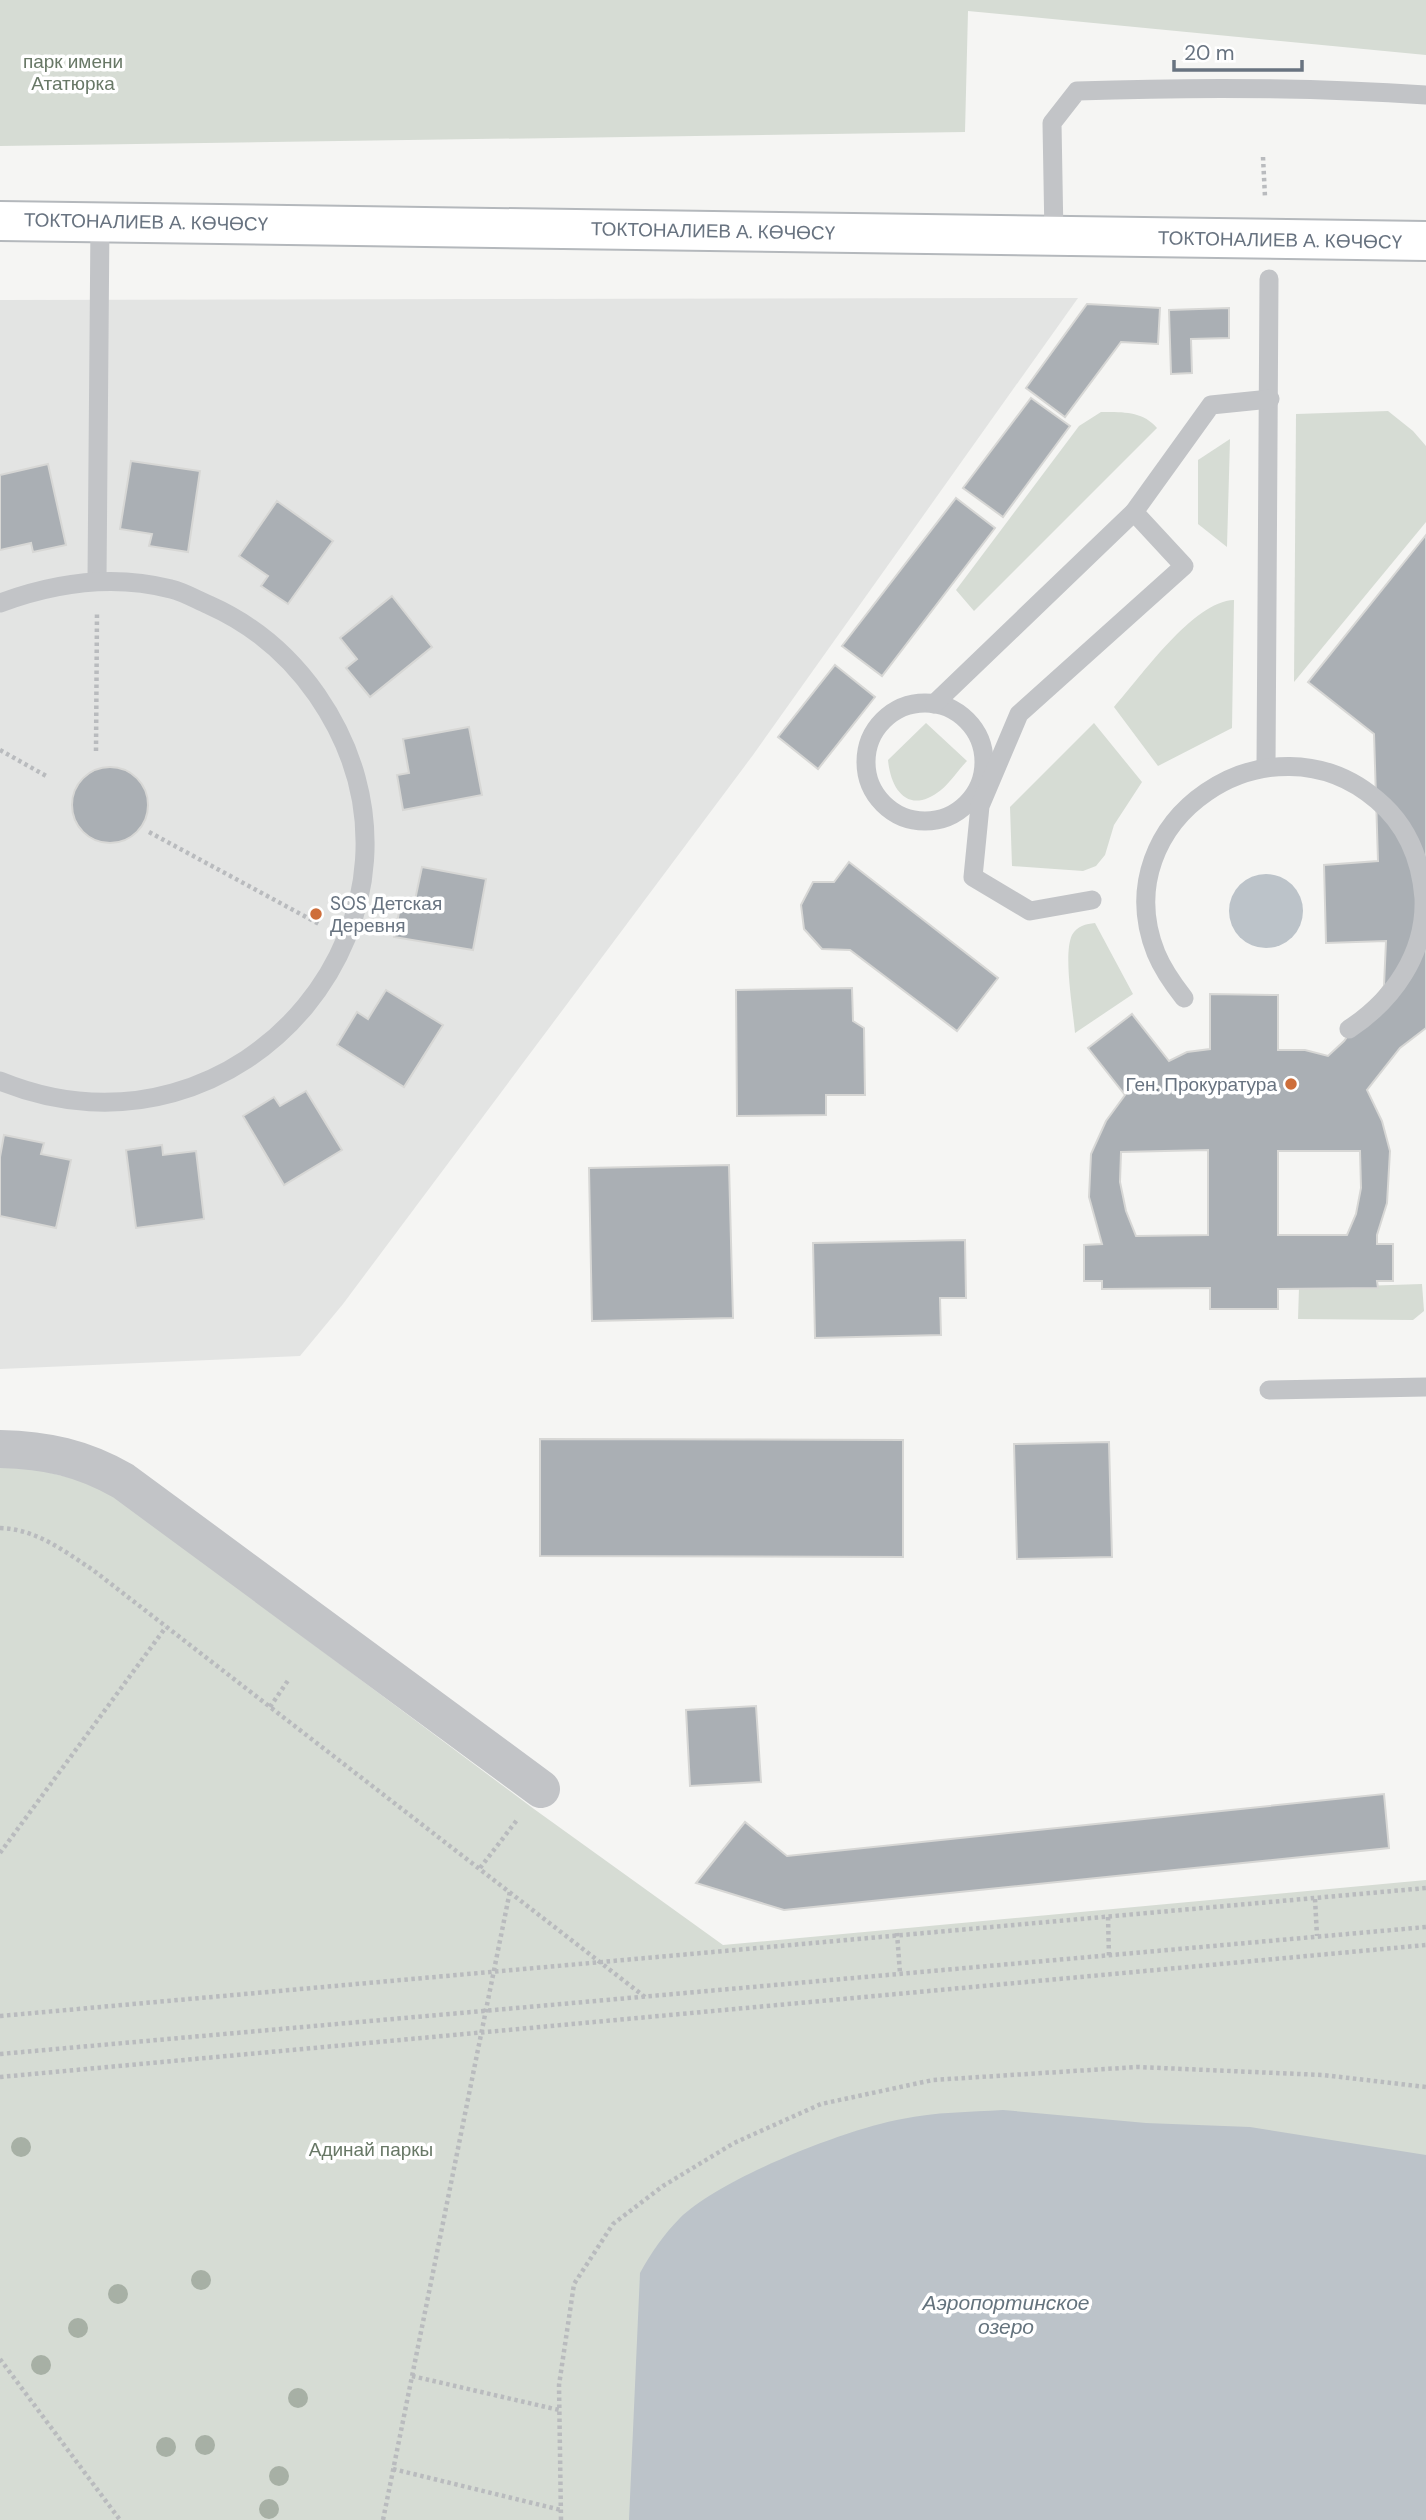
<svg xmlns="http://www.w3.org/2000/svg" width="1426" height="2520" viewBox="0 0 1426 2520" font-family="'DM Sans',sans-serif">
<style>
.built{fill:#e3e4e3}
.green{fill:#d6dcd4}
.water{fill:#bcc3c9}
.building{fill:#aaafb4;stroke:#d7d7d5;stroke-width:2;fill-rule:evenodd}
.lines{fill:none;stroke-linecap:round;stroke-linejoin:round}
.secondary-casing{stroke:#b4b8bc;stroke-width:42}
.path{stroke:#b9bbbe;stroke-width:4.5;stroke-dasharray:3.5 3.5;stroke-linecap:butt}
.service{stroke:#c2c4c7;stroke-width:19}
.minor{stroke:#c2c4c7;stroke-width:38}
.secondary{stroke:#fff;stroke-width:38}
.tree{fill:#a7b0a5}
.poi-dot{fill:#ce6e3a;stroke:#fff;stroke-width:2.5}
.labels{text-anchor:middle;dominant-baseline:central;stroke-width:7;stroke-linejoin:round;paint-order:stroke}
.park-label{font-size:19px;fill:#687866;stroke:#fff}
.street-label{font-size:19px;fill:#687380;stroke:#fff}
.poi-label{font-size:19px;fill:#687380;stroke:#fff;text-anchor:start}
.water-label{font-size:21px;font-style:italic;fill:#64737d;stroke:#fff}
</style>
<rect width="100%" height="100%" fill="#f5f5f3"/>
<!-- built -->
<polygon class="built" points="1078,298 753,755 343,1304 300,1356 0,1369 0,300"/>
<!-- green -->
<g class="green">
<polygon points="0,0 1426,0 1426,55 968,11 965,132 0,146"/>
<polygon points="1388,411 1413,431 1426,446 1426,522 1294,682 1296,414"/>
<path d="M 1101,412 C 1122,412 1143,411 1157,428 L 974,611 L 956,590 L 1079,426 Z"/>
<polygon points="1230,439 1227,547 1198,524 1198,460"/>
<path d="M 1234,600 L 1232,728 L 1158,766 L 1114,707 C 1141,677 1193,601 1234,600 Z"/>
<path d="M 926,723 L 967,761 C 958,770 951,782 941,790 C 910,815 891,792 888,760 Z"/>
<polygon points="1094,723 1142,782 1114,825 1105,855 1096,866 1083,871 1012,866 1010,807"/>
<path d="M 1095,923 L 1133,994 L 1075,1033 C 1073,1010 1063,954 1072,935 C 1077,926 1086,924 1095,923 Z"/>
<polygon points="1422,1284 1424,1311 1413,1320 1298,1319 1299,1288"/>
<polygon points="0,1465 18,1465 100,1485 534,1809 723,1945 1426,1880 1426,2520 0,2520"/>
</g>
<!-- water -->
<g class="water">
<circle cx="1266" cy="911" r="37"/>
<path d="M 1003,2110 L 1146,2123 L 1250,2127 L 1426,2155 L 1426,2520 L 629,2520 L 640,2273 C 651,2253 664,2234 680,2218 C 721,2178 846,2129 902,2119 C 935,2112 970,2112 1003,2110 Z"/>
</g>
<!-- building -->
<g class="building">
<polygon points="1087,304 1160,308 1158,344 1121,342 1065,417 1026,388"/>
<polygon points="1229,308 1229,338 1191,339 1192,373 1171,374 1169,310"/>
<polygon points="1031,398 1070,426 1003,517 963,488"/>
<polygon points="131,461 200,471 188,552 149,546 152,534 120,529"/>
<polygon points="48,464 66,545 33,552 31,543 0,550 0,475"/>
<polygon points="956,498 995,528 882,676 842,646"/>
<polygon points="277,501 333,541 288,604 261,586 268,576 239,556"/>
<path d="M 1426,535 L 1426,1028 L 1400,1048 L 1367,1090 L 1382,1121 L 1390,1151 L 1387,1203 L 1377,1235 L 1377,1244 L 1393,1244 L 1393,1281 L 1377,1281 L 1378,1288 L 1278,1289 L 1278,1309 L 1210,1309 L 1210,1288 L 1102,1289 L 1102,1281 L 1084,1281 L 1084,1245 L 1102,1244 L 1089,1197 L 1091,1154 L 1106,1121 L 1125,1095 L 1088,1048 L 1132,1014 L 1169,1061 L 1187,1052 L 1210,1049 L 1210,994 L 1278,995 L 1278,1050 L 1305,1050 L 1328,1056 L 1344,1041 L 1384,986 L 1386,941 L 1326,943 L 1324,865 L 1378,861 L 1374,734 L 1308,682 ZM 1208,1150 L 1208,1235 L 1136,1236 L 1126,1211 L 1120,1182 L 1121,1152 ZM 1278,1151 L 1360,1151 L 1361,1188 L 1356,1214 L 1347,1235 L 1278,1235 Z"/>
<polygon points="392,596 432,647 370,697 346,668 357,659 340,638"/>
<polygon points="835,665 875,697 818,769 778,737"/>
<polygon points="469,727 482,795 403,810 397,775 409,773 403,739"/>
<circle cx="110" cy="805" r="38"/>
<polygon points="849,862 998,978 957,1031 850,950 822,949 804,929 801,905 813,882 834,882"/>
<polygon points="422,867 486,879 473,950 394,937 402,898 415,900"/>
<polygon points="852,988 853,1021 864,1028 865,1095 826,1095 826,1115 737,1116 736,990"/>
<polygon points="386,990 443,1025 404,1087 337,1045 357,1012 368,1019"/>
<polygon points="306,1091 342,1150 284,1185 243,1116 274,1097 280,1106"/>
<polygon points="4,1135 44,1143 41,1154 71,1160 56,1228 0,1216 0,1157"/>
<polygon points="162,1145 163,1155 196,1151 204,1219 136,1228 126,1150"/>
<polygon points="729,1165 733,1318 592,1321 589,1168"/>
<polygon points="965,1240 966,1298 940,1298 941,1335 815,1338 813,1243"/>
<polygon points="540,1439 903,1440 903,1557 540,1556"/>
<polygon points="1109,1442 1112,1557 1017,1559 1014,1444"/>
<polygon points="756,1706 761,1782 690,1786 686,1710"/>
<polygon points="1384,1794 1389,1848 784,1910 696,1883 745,1822 787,1856"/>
</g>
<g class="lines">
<defs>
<polyline id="secondary" points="0,221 1426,241"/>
</defs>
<!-- secondary casing -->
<use href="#secondary" class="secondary-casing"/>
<!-- path -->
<g class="path">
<polyline points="1263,157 1265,197"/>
<polyline points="0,750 48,777"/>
<polyline points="96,751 97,612"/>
<polyline points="149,832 319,924"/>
<path d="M 0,1528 C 36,1529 64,1551 93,1570 L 645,1997"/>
<polyline points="270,1707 289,1679"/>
<polyline points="0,1853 166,1627"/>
<polyline points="480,1868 517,1820"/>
<polyline points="1315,1899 1317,1936"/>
<polyline points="1108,1917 1109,1956"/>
<polyline points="897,1933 900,1973"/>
<polyline points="0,2016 1426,1888"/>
<polyline points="0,2054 1426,1927"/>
<polyline points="0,2077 1426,1945"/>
<polyline points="0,2359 120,2520"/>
<polyline points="412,2376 559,2410"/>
<polyline points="393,2469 561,2510"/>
<polyline points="383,2520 510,1891"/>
<polyline points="561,2520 559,2385 574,2284 613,2224 663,2186 734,2143 821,2104 933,2080 1137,2067 1323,2075 1426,2087"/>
</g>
<!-- service -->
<g class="service">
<path d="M 1054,237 L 1052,123 L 1077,91 C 1193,87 1310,87 1426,95"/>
<polyline points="97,580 100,220"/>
<path d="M 0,603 C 54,583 113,574 171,589 C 184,592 197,600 209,605 C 254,625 289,655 317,695 C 466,911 243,1180 0,1081"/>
<circle cx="925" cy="762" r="59"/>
<polyline points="934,704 1134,512"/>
<polyline points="1266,767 1269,279"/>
<polyline points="1092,900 1030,911 973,877 980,806 1019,714 1184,566 1134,512 1211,405 1270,399"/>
<path d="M 1184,998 C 1173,984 1163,970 1156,953 C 1103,820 1270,708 1377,800 C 1407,825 1421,860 1424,898 C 1426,954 1393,1000 1349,1029"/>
<polyline points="1269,1390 1426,1387"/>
</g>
<!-- minor -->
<path class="minor" d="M 0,1449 C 46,1450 83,1458 123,1481 L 541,1789"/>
<!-- secondary -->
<use href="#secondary" class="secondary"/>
</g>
<!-- trees -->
<g class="tree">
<circle cx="21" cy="2147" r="10"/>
<circle cx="201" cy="2280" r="10"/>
<circle cx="118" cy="2294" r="10"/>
<circle cx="78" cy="2328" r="10"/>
<circle cx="41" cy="2365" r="10"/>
<circle cx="298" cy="2398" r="10"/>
<circle cx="205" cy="2445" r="10"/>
<circle cx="166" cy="2447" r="10"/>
<circle cx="279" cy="2476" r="10"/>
<circle cx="269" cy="2509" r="10"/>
</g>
<!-- markers -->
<g class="poi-dot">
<circle cx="316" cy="914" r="7"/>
<circle cx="1291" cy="1084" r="7"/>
</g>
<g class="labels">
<!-- park labels -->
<g class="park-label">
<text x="73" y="61">парк имени<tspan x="73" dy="22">Ататюрка</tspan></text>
<text x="371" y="2149">Адинай паркы</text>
</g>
<!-- street labels -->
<g class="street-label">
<text transform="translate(146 222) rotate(1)">ТОКТОНАЛИЕВ А. КӨЧӨСҮ</text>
<text transform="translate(713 231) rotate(1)">ТОКТОНАЛИЕВ А. КӨЧӨСҮ</text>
<text transform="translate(1280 240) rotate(1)">ТОКТОНАЛИЕВ А. КӨЧӨСҮ</text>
</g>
<!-- poi labels -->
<g class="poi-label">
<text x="330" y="903">SOS Детская<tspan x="330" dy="22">Деревня</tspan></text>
<text x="1277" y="1084" text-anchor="end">Ген. Прокуратура</text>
</g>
<!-- water labels -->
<g class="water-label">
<text x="1006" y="2303">Аэропортинское<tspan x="1006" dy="24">озеро</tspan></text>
</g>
</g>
<!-- scale -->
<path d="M1174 60v10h128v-10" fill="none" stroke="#687380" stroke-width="3.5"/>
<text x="1184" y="60" font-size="21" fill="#687380" stroke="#ffffff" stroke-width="5" paint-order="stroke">20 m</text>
</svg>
